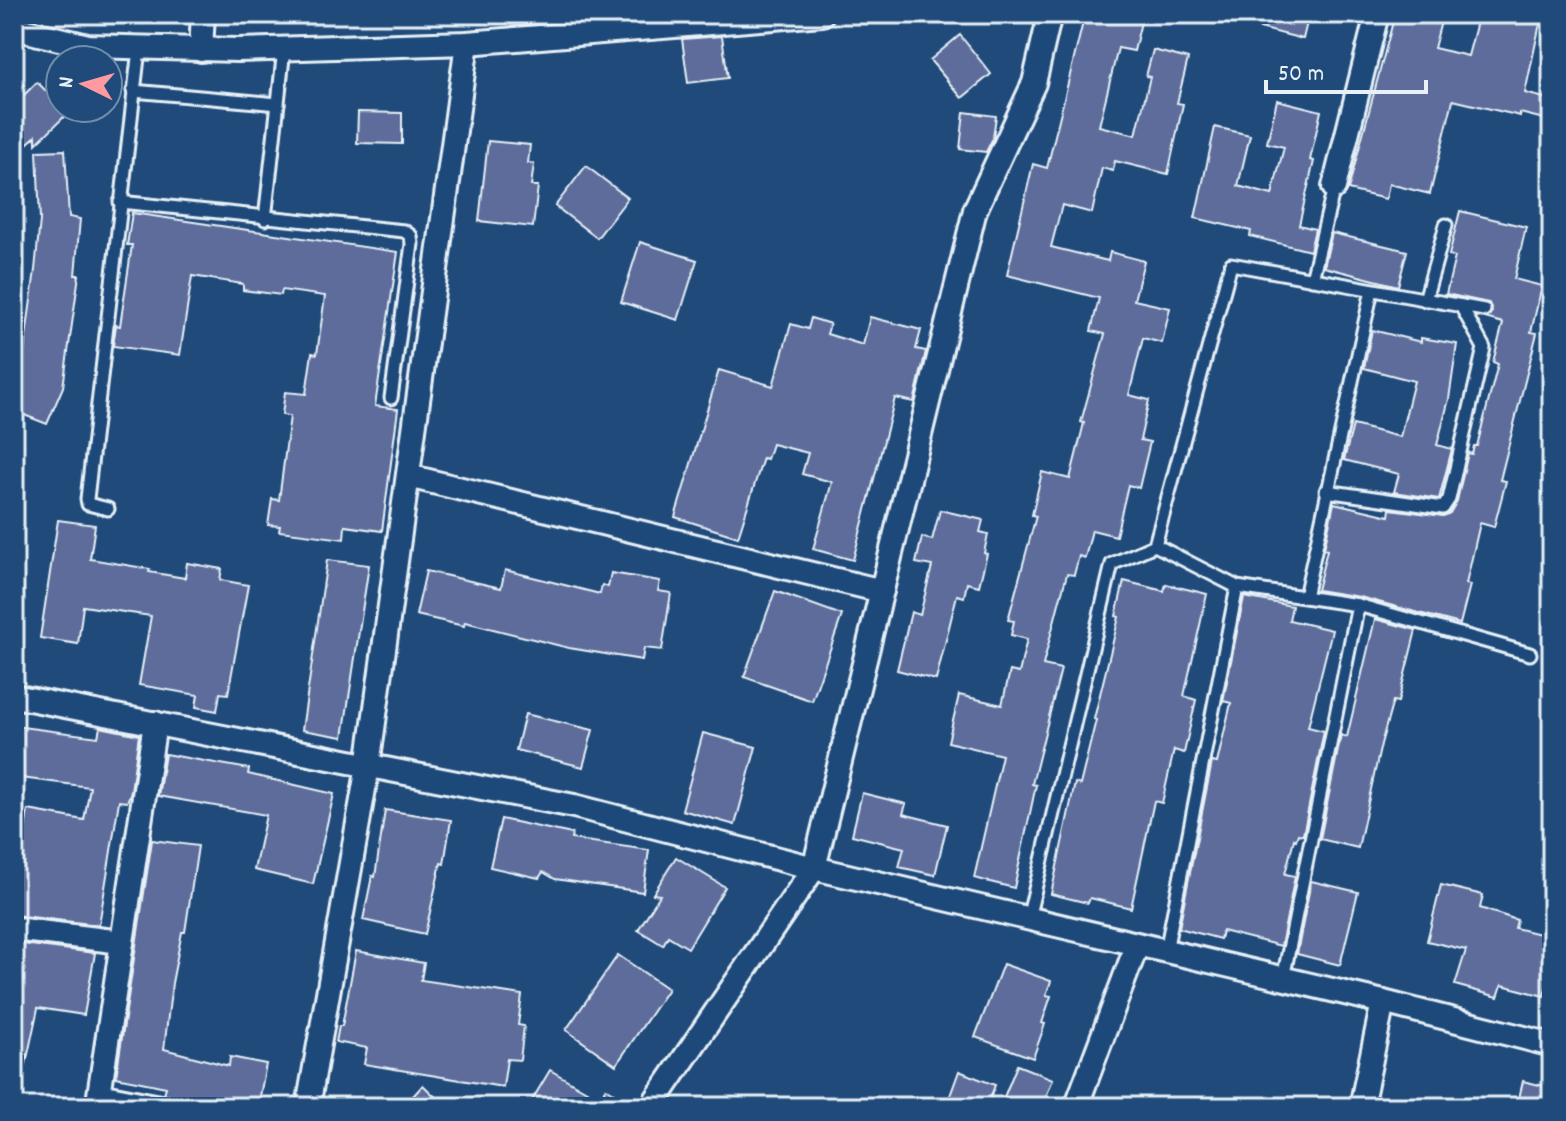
<svg xmlns="http://www.w3.org/2000/svg" width="1566" height="1121" viewBox="0 0 1566 1121" font-family="Dekko,sans-serif">
<style>
.building{fill:#5d6c9a;stroke:#e8f1f8;stroke-width:2}
.lines{fill:none;stroke-linecap:round;stroke-linejoin:round}
.lane-casing{stroke:#e8f1f8;stroke-width:17}
.street-casing{stroke:#e8f1f8;stroke-width:28}
.lane{stroke:#1f4a7a;stroke-width:11}
.street{stroke:#1f4a7a;stroke-width:22}
</style>
<rect width="100%" height="100%" fill="#1f4a7a"/>
<filter id="ink" filterUnits="userSpaceOnUse"><feTurbulence type="fractalNoise" baseFrequency=".0125" numOctaves="2"/><feDisplacementMap in="SourceGraphic" scale="16" xChannelSelector="R" yChannelSelector="G"/><feConvolveMatrix kernelMatrix="1 2 1 2 8 2 1 2 1" color-interpolation-filters="sRGB"/></filter>
<g filter="url(#ink)">
<!-- building -->
<g class="building">
<polygon points="1085,14 1108,14 1141,22 1134,51 1118,48 1099,126 1136,135 1150,77 1146,76 1153,50 1188,59 1177,103 1183,104 1168,174 1115,161 1113,171 1102,168 1092,213 1062,205 1051,247 1108,261 1110,252 1144,261 1134,300 1170,308 1162,343 1143,338 1129,395 1149,400 1140,440 1150,442 1139,488 1128,485 1116,536 1092,530 1085,558 1079,556 1074,575 1067,574 1059,603 1043,665 1061,669 1032,784 1036,785 1014,888 974,878 1002,755 948,742 959,695 1002,705 1010,671 1019,673 1027,639 1011,635 1014,621 1008,620 1036,516 1032,515 1042,472 1070,479 1084,423 1081,422 1105,334 1091,331 1099,298 1007,275 1033,164 1047,168"/>
<polygon points="1230,14 1309,14 1303,39 1229,20"/>
<polygon points="1395,14 1443,14 1434,48 1468,56 1479,14 1542,14 1525,93 1552,100 1548,120 1520,113 1520,116 1453,100 1430,194 1389,184 1386,199 1348,190"/>
<polygon points="960,35 991,74 962,98 930,60"/>
<polygon points="722,36 728,78 688,83 682,39"/>
<polygon points="37,82 68,113 36,144 36,136 14,155 14,105"/>
<polygon points="1277,100 1321,111 1310,160 1314,161 1299,225 1315,229 1310,251 1250,236 1251,231 1195,218 1215,127 1250,135 1238,186 1272,195 1284,147 1267,143"/>
<polygon points="358,112 402,113 402,144 357,143"/>
<polygon points="964,112 996,116 993,138 986,152 960,149"/>
<polygon points="488,141 530,145 528,163 534,164 531,186 538,186 533,227 479,221"/>
<polygon points="65,150 69,217 80,219 75,275 79,275 63,387 47,424 14,411 14,363 22,366 35,270 40,220 37,151"/>
<polygon points="586,166 628,198 597,238 555,206"/>
<polygon points="1460,211 1526,227 1514,279 1542,286 1531,332 1537,333 1500,480 1506,481 1494,527 1480,523 1466,584 1470,585 1460,624 1360,597 1317,590 1327,550 1324,549 1334,503 1389,516 1390,509 1443,516 1450,513 1457,501 1468,453 1472,454 1474,446 1477,446 1498,364 1493,362 1503,323 1485,318 1492,312 1489,303 1446,294 1455,257 1449,255"/>
<polygon points="132,213 398,252 375,406 398,409 382,531 345,526 344,539 279,531 280,526 268,525 272,499 279,500 290,416 282,415 285,392 306,394 312,353 317,354 325,296 282,290 281,295 243,290 243,284 192,276 180,355 113,346 116,325 120,326 132,245 127,245"/>
<polygon points="1332,233 1407,251 1398,286 1324,267"/>
<polygon points="640,242 697,260 678,320 621,302"/>
<polygon points="870,317 921,330 916,349 926,351 914,402 895,398 853,560 813,549 832,482 802,474 808,453 772,444 767,459 763,458 738,537 675,517 719,370 773,386 791,324 808,329 811,318 830,324 827,334 863,345"/>
<polygon points="1372,330 1421,342 1421,338 1457,344 1449,399 1437,445 1452,449 1439,499 1394,492 1399,474 1344,460 1353,425 1400,437 1414,381 1364,368"/>
<polygon points="940,510 983,520 980,532 988,534 984,553 987,554 979,586 967,583 964,597 957,595 936,680 897,670 911,612 920,615 932,566 916,563 922,537 932,540"/>
<polygon points="58,520 95,525 90,559 150,569 149,572 185,578 187,563 222,569 220,580 248,585 228,694 220,693 217,711 196,707 198,695 139,685 151,616 83,606 78,644 40,638"/>
<polygon points="327,560 369,565 343,737 302,730"/>
<polygon points="505,570 600,594 602,585 608,587 611,573 660,581 658,591 671,593 662,650 644,648 642,660 569,648 465,622 464,626 416,615 426,571 501,588"/>
<polygon points="1124,581 1164,591 1166,584 1207,594 1184,696 1196,700 1184,753 1174,750 1162,803 1154,801 1131,908 1090,898 1088,903 1051,894 1075,783 1080,785 1096,720 1094,719 1119,617 1116,616"/>
<polygon points="775,591 842,615 812,701 744,677"/>
<polygon points="1244,597 1292,606 1289,620 1332,630 1308,727 1324,731 1303,835 1298,834 1296,840 1294,839 1285,874 1295,876 1281,946 1222,931 1220,939 1179,928 1212,762 1217,763 1231,703 1223,701"/>
<polygon points="1375,619 1416,630 1398,702 1393,701 1381,744 1358,848 1320,839 1341,735 1347,737"/>
<polygon points="525,714 593,730 583,767 516,750"/>
<polygon points="14,726 98,737 100,727 139,735 131,791 127,802 119,801 99,925 14,915 14,866 19,867 28,810 84,820 90,787 14,777"/>
<polygon points="703,733 756,747 735,825 682,810"/>
<polygon points="165,754 249,769 248,774 334,794 313,884 254,870 266,815 158,796"/>
<polygon points="862,793 906,804 903,814 947,825 935,875 899,867 904,848 852,835"/>
<polygon points="385,810 451,820 444,864 441,863 425,934 363,920 372,876 375,877"/>
<polygon points="501,819 572,834 571,839 649,850 643,892 555,879 543,872 539,878 490,867"/>
<polygon points="152,840 198,846 185,932 182,932 172,983 164,1049 229,1066 230,1057 266,1064 258,1107 200,1098 199,1103 167,1095 164,1094 166,1087 116,1077"/>
<polygon points="676,857 725,887 688,948 668,936 663,945 638,930 660,895 653,894"/>
<polygon points="1311,881 1358,892 1340,965 1297,954"/>
<polygon points="1441,885 1483,895 1480,908 1517,920 1515,928 1552,937 1552,964 1544,996 1502,985 1498,997 1455,985 1466,950 1427,941"/>
<polygon points="14,943 95,953 84,1015 38,1008 22,1082 14,1082"/>
<polygon points="356,951 424,963 421,980 522,995 518,1025 524,1026 520,1060 507,1059 503,1087 364,1064 367,1048 336,1042 339,1026 342,1026"/>
<polygon points="618,955 668,989 616,1065 566,1030"/>
<polygon points="1003,964 1051,981 1046,995 1051,996 1042,1023 1045,1024 1033,1058 975,1037"/>
<polygon points="1017,1065 1053,1079 1042,1107 1014,1107 1002,1102"/>
<polygon points="550,1070 599,1098 606,1088 636,1107 528,1107"/>
<polygon points="959,1071 995,1085 987,1107 946,1107"/>
<polygon points="1523,1081 1548,1087 1543,1107 1517,1107"/>
<polygon points="423,1085 446,1107 403,1107"/>
</g>
<g class="lines">
<defs>
<g id="lane">
<polyline points="133,91 278,104"/>
<polyline points="120,202 404,231 411,236 412,244 391,398"/>
<polyline points="265,219 284,49"/>
<polyline points="1312,279 1334,187"/>
<polyline points="1425,300 1446,225"/>
<polyline points="1326,491 1443,508 1449,499 1484,348 1461,306"/>
<polyline points="108,509 88,504 87,499 139,49"/>
<polyline points="1155,545 1237,587 1358,605 1530,654"/>
<polyline points="1305,597 1372,290"/>
<polyline points="1028,919 1112,564 1155,545 1231,264 1484,310"/>
<polyline points="1166,951 1237,587"/>
<polyline points="1283,979 1358,605"/>
</g>
<g id="street">
<polyline points="14,28 88,46 238,50 467,43 822,14"/>
<polyline points="201,50 203,14"/>
<polyline points="1334,187 1377,14"/>
<polyline points="408,476 882,591"/>
<polyline points="14,696 574,806 814,868 1383,1002 1552,1045"/>
<polyline points="155,723 99,1095 160,1107"/>
<polyline points="14,929 122,942"/>
<polyline points="308,1107 368,766 467,43"/>
<polyline points="651,1107 814,868 975,210 1034,83 1050,14"/>
<polyline points="1076,1107 1137,945"/>
<polyline points="1361,1107 1383,1002"/>
</g>
</defs>
<!-- lane casing -->
<use href="#lane" class="lane-casing"/>
<!-- street casing -->
<use href="#street" class="street-casing"/>
<!-- lane -->
<use href="#lane" class="lane"/>
<!-- street -->
<use href="#street" class="street"/>
</g>
</g>
<!-- margin -->
<rect width="1566" height="1121" fill="none" stroke="#1f4a7a" stroke-width="48"/>
<rect x="24" y="24" width="1518" height="1073" fill="none" stroke="#e8f1f8" stroke-width="3" filter="url(#ink)"/>
<!-- north arrow -->
<g transform="translate(84 84) rotate(275)"><circle r="38" fill="#1f4a7a" stroke="#6f8dac" stroke-width="2"/>
<path d="M0-6L14 30L0 20L-14 30Z" fill="#ff9aa2"/>
<text y="-12" font-size="22" font-weight="bold" text-anchor="middle" fill="#e8f1f8">N</text>
</g>
<!-- scale -->
<path d="M1266 80v12h160v-12" fill="none" stroke="#e8f1f8" stroke-width="4"/>
<text x="1278" y="80" font-size="24" fill="#e8f1f8" stroke="#1f4a7a" stroke-width="6" paint-order="stroke">50 m</text>
</svg>
